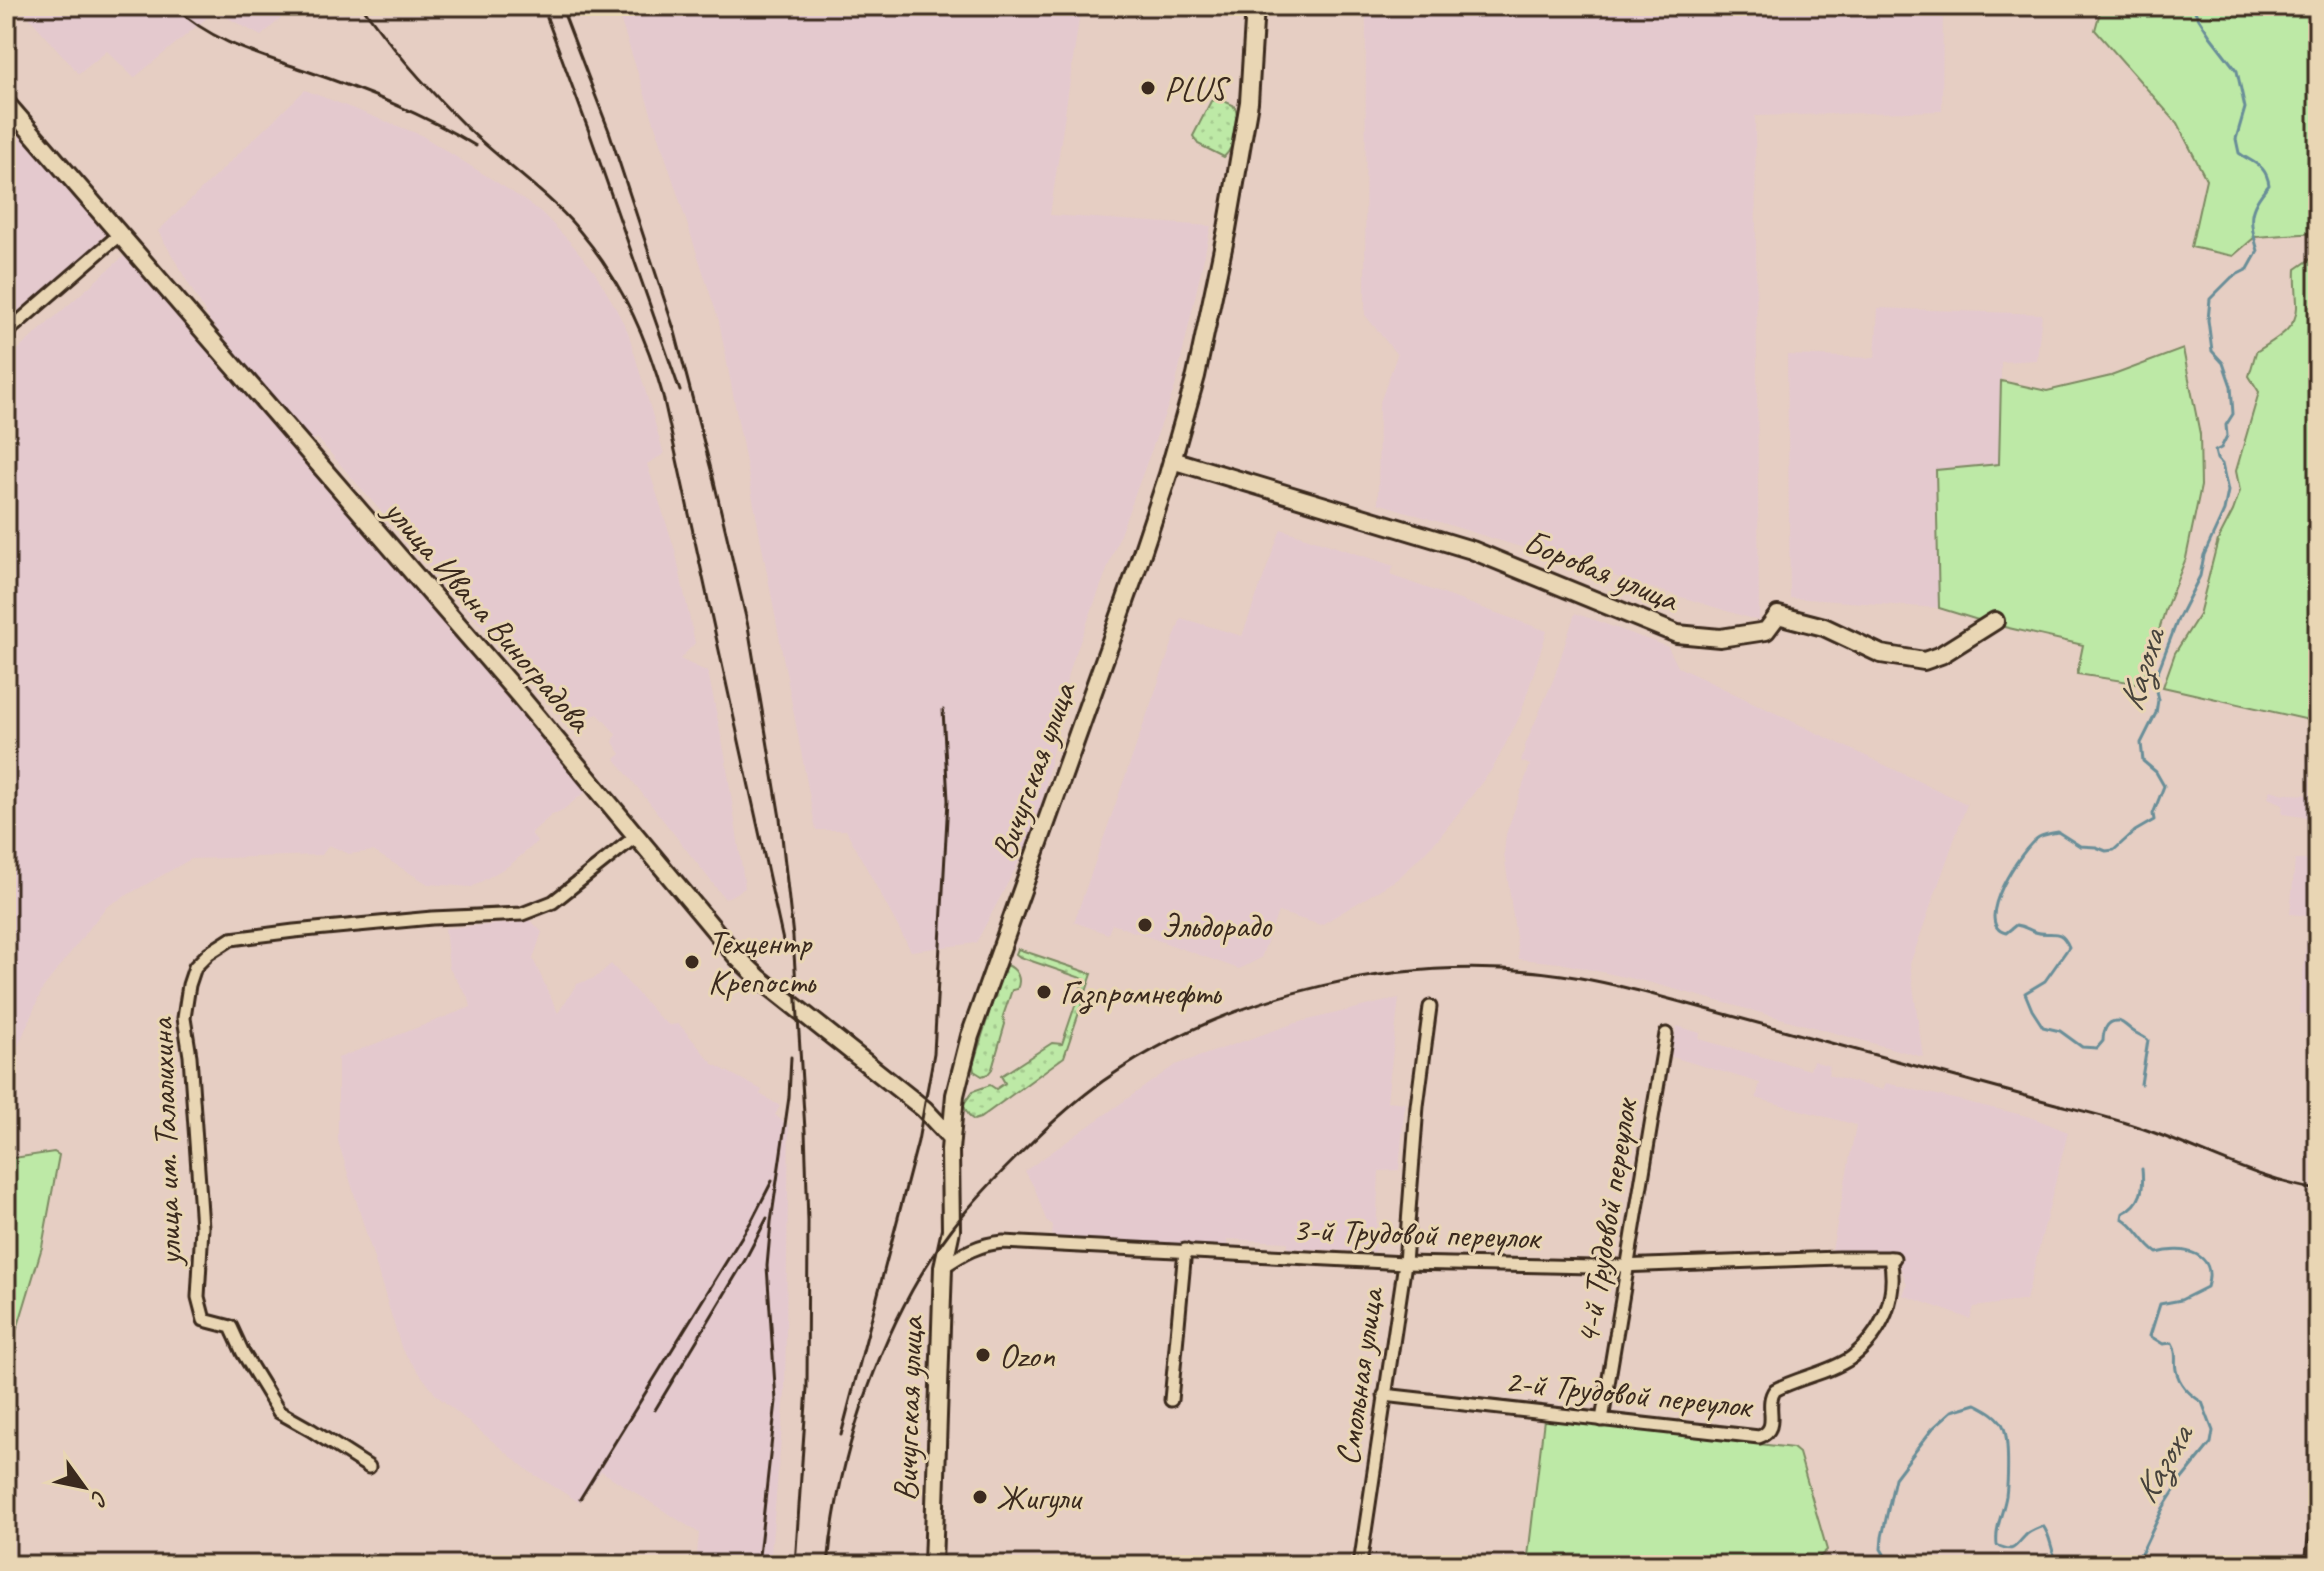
<svg xmlns="http://www.w3.org/2000/svg" width="2324" height="1571" viewBox="0 0 2324 1571" font-family="Caveat,sans-serif">
<style>
.built{fill:#e4c9ce}
.grass{fill:url(#grass-dots);stroke:#7c8a62;stroke-width:2}
.garden{fill:#bde9a6;stroke:#7c8a62;stroke-width:2}
.lines{fill:none;stroke-linecap:round;stroke-linejoin:round}
.stream{stroke:#698e98;stroke-width:3}
.street-casing{stroke:#3b2a1e;stroke-width:17}
.secondary-casing{stroke:#3b2a1e;stroke-width:22}
.street{stroke:#e9d6b4;stroke-width:11}
.secondary{stroke:#e9d6b4;stroke-width:16}
.rail{stroke:#3b2a1e;stroke-width:3}
.poi-dot{fill:#3b2a1e;stroke:#e9d6b4;stroke-width:3}
.labels{text-anchor:middle;dominant-baseline:central;stroke-width:6;stroke-linejoin:round;paint-order:stroke}
.poi-label{font-size:34px;fill:#3b2a1e;stroke:#e9d6b4;text-anchor:start}
.street-label{font-size:34px;fill:#3b2a1e;stroke:#e9d6b4}
.water-label{font-size:36px;font-style:italic;fill:#47433c;stroke:#e9d6b4}
</style>
<defs>
<pattern id="grass-dots" width="8" height="8" patternUnits="userSpaceOnUse" patternTransform="scale(2)"><rect width="8" height="8" fill="#bde9a6"/><path d="M2 2h.1M6 6h.1" fill="none" stroke="#a3c88e" stroke-width="1.8" stroke-linecap="round"/></pattern>
</defs>
<rect width="100%" height="100%" fill="#e6cec3"/>
<filter id="ink" filterUnits="userSpaceOnUse"><feTurbulence type="fractalNoise" baseFrequency=".0125" numOctaves="2"/><feDisplacementMap in="SourceGraphic" scale="16" xChannelSelector="R" yChannelSelector="G"/><feConvolveMatrix kernelMatrix="1 2 1 2 8 2 1 2 1" color-interpolation-filters="sRGB"/></filter>
<g filter="url(#ink)">
<!-- built -->
<g class="built">
<polygon points="19,6 295,6 261,36 215,11 134,78 107,51 79,74"/>
<polygon points="616,6 1081,6 1050,215 1211,226 1175,387 1068,674 1037,828 976,943 911,951 846,830 816,830 719,321"/>
<polygon points="1366,6 1943,6 1942,111 1755,116 1759,621 1378,503 1379,405 1397,355 1365,315"/>
<polygon points="305,90 421,135 509,190 541,212 571,243 594,271 613,303 628,332 664,454 647,464 675,550 695,643 680,659 708,672 725,755 745,888 725,899 615,759 621,754 613,742 616,734 598,714 567,724 317,438 310,441 210,321 158,231"/>
<polygon points="6,118 107,234 6,326"/>
<polygon points="125,255 588,790 559,813 554,813 531,833 537,842 510,865 472,887 428,884 373,851 349,854 329,845 322,855 191,859 106,907 43,988 8,1070 6,1069 6,360"/>
<polygon points="1878,308 2042,314 2037,360 2001,362 2000,464 1936,470 1939,608 1790,598 1787,355 1875,358"/>
<polygon points="1281,529 1394,566 1390,575 1547,631 1520,716 1493,768 1439,838 1399,878 1321,925 1278,912 1261,958 1239,969 1112,924 1108,934 1074,922 1181,618 1242,636"/>
<polygon points="1575,613 1668,647 1678,667 1967,804 1910,964 1923,1057 1648,982 1560,963 1519,959 1504,853 1506,834 1530,765 1521,761 1526,743 1554,678"/>
<polygon points="2270,790 2285,794 2318,795 2318,819 2282,814 2283,804 2268,798"/>
<polygon points="2295,860 2318,860 2318,1017 2299,1013 2309,916 2290,914"/>
<polygon points="528,918 542,932 533,959 558,1013 577,984 595,978 611,964 658,1016 669,1025 679,1024 713,1064 762,1090 760,1094 780,1106 775,1115 789,1126 785,1393 770,1565 696,1565 699,1533 601,1471 579,1502 530,1472 436,1395 402,1350 338,1141 338,1058 471,1007 469,999 449,968 445,928 516,923"/>
<polygon points="1399,998 1387,1101 1405,1103 1399,1170 1379,1171 1375,1252 1288,1248 1288,1242 1227,1239 1227,1247 1052,1238 1053,1225 1046,1220 1035,1189 1025,1171 1175,1065 1295,1023"/>
<polygon points="1677,1026 1700,1033 1699,1039 1810,1070 1813,1061 1830,1066 1828,1075 1883,1090 1886,1083 2031,1117 2068,1132 2026,1300 1974,1307 1970,1319 1903,1295 1907,1284 1898,1262 1832,1250 1856,1125 1756,1098 1760,1083 1669,1056"/>
</g>
<!-- grass -->
<g class="grass">
<path d="M 1219,99 L 1233,105 C 1243,117 1235,146 1224,157 L 1198,144 L 1193,136 L 1211,101 Z"/>
<polygon points="1018,949 1092,974 1064,1057 980,1118 974,1120 970,1117 963,1105 973,1091 990,1085 996,1089 1005,1083 1001,1076 1052,1043 1062,1044 1084,979 1020,957 1016,954"/>
<path d="M 1007,965 C 1017,969 1022,979 1017,989 L 1012,990 L 1003,1016 L 1005,1024 L 992,1069 L 988,1074 L 982,1076 L 974,1071 L 973,1065 L 1002,971 Z"/>
</g>
<!-- garden -->
<g class="garden">
<polygon points="2099,6 2318,6 2318,233 2255,237 2233,256 2191,247 2206,179 2177,123 2095,30 2100,12"/>
<path d="M 2318,254 L 2318,722 L 2163,687 L 2175,653 L 2199,615 L 2218,540 L 2233,511 L 2240,491 L 2236,471 L 2259,392 L 2249,376 L 2256,352 C 2272,341 2297,330 2297,307 C 2297,294 2295,282 2296,269 Z"/>
<polygon points="2183,349 2200,434 2201,486 2186,558 2166,608 2142,684 2077,674 2083,645 1991,624 1939,608 1936,470 1999,464 2001,381 2047,391 2111,376"/>
<polygon points="6,1150 14,1158 54,1152 59,1155 42,1247 19,1323 6,1356"/>
<polygon points="1544,1419 1793,1448 1799,1453 1827,1550 1811,1565 1527,1565"/>
</g>
<g class="lines">
<!-- stream -->
<g class="stream">
<path d="M 2141,1084 L 2148,1040 C 2144,1037 2140,1035 2136,1033 C 2130,1030 2124,1022 2118,1021 C 2106,1020 2103,1033 2103,1041 L 2097,1048 L 2082,1047 L 2060,1031 L 2043,1027 L 2032,1010 L 2025,993 L 2045,981 L 2069,947 C 2060,926 2051,937 2035,932 C 2027,929 2024,926 2016,925 L 2006,933 C 1971,925 2022,847 2039,837 C 2045,834 2052,833 2058,832 L 2080,846 L 2096,847 L 2106,851 L 2114,850 L 2135,831 L 2154,820 L 2153,814 L 2164,786 L 2156,772 L 2143,761 L 2141,743 L 2156,713 L 2158,700 L 2155,686 L 2157,674 L 2178,619 L 2200,576 L 2204,555 L 2224,511 L 2228,491 L 2222,464 L 2217,459 L 2215,451 L 2221,448 L 2227,436 L 2226,425 L 2233,414 L 2231,386 L 2223,363 L 2212,351 L 2208,320 L 2210,299 L 2232,277 L 2248,269 L 2258,251 C 2249,219 2247,210 2269,185 C 2266,164 2254,164 2239,153 L 2236,139 L 2245,108 L 2237,71 L 2210,36 L 2197,16 L 2193,6"/>
<path d="M 1874,1565 L 1880,1561 L 1884,1554 L 1881,1549 L 1882,1537 L 1895,1478 L 1933,1428 L 1952,1411 L 1976,1404 C 1986,1409 2000,1416 2004,1428 C 2009,1442 2008,1481 2006,1496 C 2003,1514 1995,1526 1997,1545 C 2015,1553 2013,1548 2025,1536 C 2029,1531 2036,1529 2043,1526 C 2052,1537 2050,1552 2059,1565"/>
<path d="M 2128,1565 L 2142,1552 L 2163,1508 L 2181,1480 L 2211,1443 L 2213,1431 L 2202,1402 C 2190,1395 2179,1384 2176,1370 C 2174,1360 2178,1353 2172,1343 L 2163,1344 L 2150,1336 L 2160,1304 L 2181,1300 L 2207,1287 C 2218,1253 2183,1245 2157,1253 C 2143,1244 2137,1227 2122,1218 L 2123,1213 C 2142,1204 2144,1188 2142,1169"/>
</g>
<defs>
<g id="street">
<polyline points="6,333 119,235"/>
<path d="M 943,1267 C 962,1254 979,1244 1003,1242 L 1405,1263 L 1592,1267 L 1838,1258 L 1894,1258"/>
<path d="M 1384,1395 L 1759,1437 C 1782,1428 1763,1406 1775,1390 C 1799,1377 1829,1373 1851,1358 C 1883,1333 1898,1297 1890,1258"/>
<polyline points="1171,1400 1185,1250"/>
<polyline points="1602,1420 1666,1034"/>
<polyline points="369,1467 311,1430 279,1412 243,1353 231,1327 204,1320 198,1297 202,1227 190,1056 184,1018 189,985 195,967 209,953 231,939 294,931 432,918 522,914 553,902 636,836"/>
<polyline points="1360,1565 1405,1263 1417,1106 1430,1007"/>
<polyline points="2312,1565 2318,1511"/>
</g>
<g id="secondary">
<polyline points="6,103 518,694 737,957 759,978 924,1109 951,1138"/>
<polyline points="1172,460 1472,550 1677,634 1720,638 1766,631 1778,615 1824,627 1881,654 1924,661 1941,655 1995,621"/>
<polyline points="933,1565 943,1267 951,1230 950,1150 955,1095 970,1036 1136,571 1168,475 1196,376 1227,229 1249,102 1255,6"/>
</g>
</defs>
<!-- street casing -->
<use href="#street" class="street-casing"/>
<!-- secondary casing -->
<use href="#secondary" class="secondary-casing"/>
<!-- street -->
<use href="#street" class="street"/>
<!-- secondary -->
<use href="#secondary" class="secondary"/>
<!-- rail -->
<g class="rail">
<path d="M 173,6 C 213,42 254,53 304,70 C 363,90 422,113 476,146"/>
<path d="M 362,6 C 392,49 428,89 465,126 C 502,162 545,190 578,229 C 619,277 646,335 663,396 L 785,950"/>
<polyline points="561,6 609,131 675,332 713,477 748,626 780,818 793,937 805,1130 808,1222 807,1388 795,1565"/>
<polyline points="547,18 591,137 680,391"/>
<polyline points="655,1410 745,1260 767,1218"/>
<polyline points="841,1435 918,1141 934,1053 948,800 943,710"/>
<polyline points="580,1499 752,1220 772,1181"/>
<polyline points="758,1565 776,1401 767,1266 771,1222 789,1097 791,1057"/>
<path d="M 828,1565 C 838,1453 883,1320 951,1230 C 973,1201 1000,1173 1026,1148 C 1050,1124 1075,1101 1103,1081 C 1232,991 1407,952 1562,975 C 1604,981 1647,993 1688,1004 C 1736,1017 1783,1030 1831,1043 C 1899,1062 1968,1080 2037,1099 C 2069,1108 2103,1115 2135,1126 C 2196,1146 2254,1179 2318,1190"/>
</g>
</g>
</g>
<!-- markers -->
<g class="poi-dot">
<circle cx="1148" cy="88" r="8"/>
<circle cx="1145" cy="925" r="8"/>
<circle cx="692" cy="962" r="8"/>
<circle cx="1044" cy="992" r="8"/>
<circle cx="983" cy="1355" r="8"/>
<circle cx="980" cy="1497" r="8"/>
</g>
<g class="labels">
<!-- poi labels -->
<g class="poi-label">
<text x="1164" y="88">PLUS</text>
<text x="1161" y="925">Эльдорадо</text>
<text x="708" y="942">Техцентр<tspan x="708" dy="39">Крепость</tspan></text>
<text x="1060" y="992">Газпромнефть</text>
<text x="999" y="1355">Ozon</text>
<text x="996" y="1497">Жигули</text>
</g>
<!-- street labels -->
<g class="street-label">
<text transform="translate(1601 570) rotate(22)">Боровая улица</text>
<text transform="translate(488 615) rotate(49)">улица Ивана Виноградова</text>
<text transform="translate(1033 771) rotate(-70)">Вичугская улица</text>
<text transform="translate(165 1142) rotate(-92)">улица им. Талалихина</text>
<text transform="translate(1606 1222) rotate(-81)">4-й Трудовой переулок</text>
<text transform="translate(1416 1233) rotate(2)">3-й Трудовой переулок</text>
<text transform="translate(1359 1377) rotate(-82)">Смольная улица</text>
<text transform="translate(1628 1393) rotate(6)">2-й Трудовой переулок</text>
<text transform="translate(908 1409) rotate(-88)">Вичугская улица</text>
</g>
<!-- water labels -->
<g class="water-label">
<text transform="translate(2141 670) rotate(-73)">Казоха</text>
<text transform="translate(2162 1464) rotate(-60)">Казоха</text>
</g>
</g>
<!-- margin -->
<rect width="2324" height="1571" fill="none" stroke="#e9d6b4" stroke-width="32"/>
<rect x="16" y="16" width="2292" height="1539" fill="none" stroke="#3b2a1e" stroke-width="3" filter="url(#ink)"/>
<!-- north arrow -->
<g transform="translate(84 1487) rotate(123)" stroke="#e9d6b4" stroke-width="6" paint-order="stroke">
<path d="M0-6L14 30L0 20L-14 30Z" fill="#3b2a1e"/>
<text y="-12" font-size="22" font-weight="bold" text-anchor="middle" fill="#3b2a1e">С</text>
</g>
</svg>
